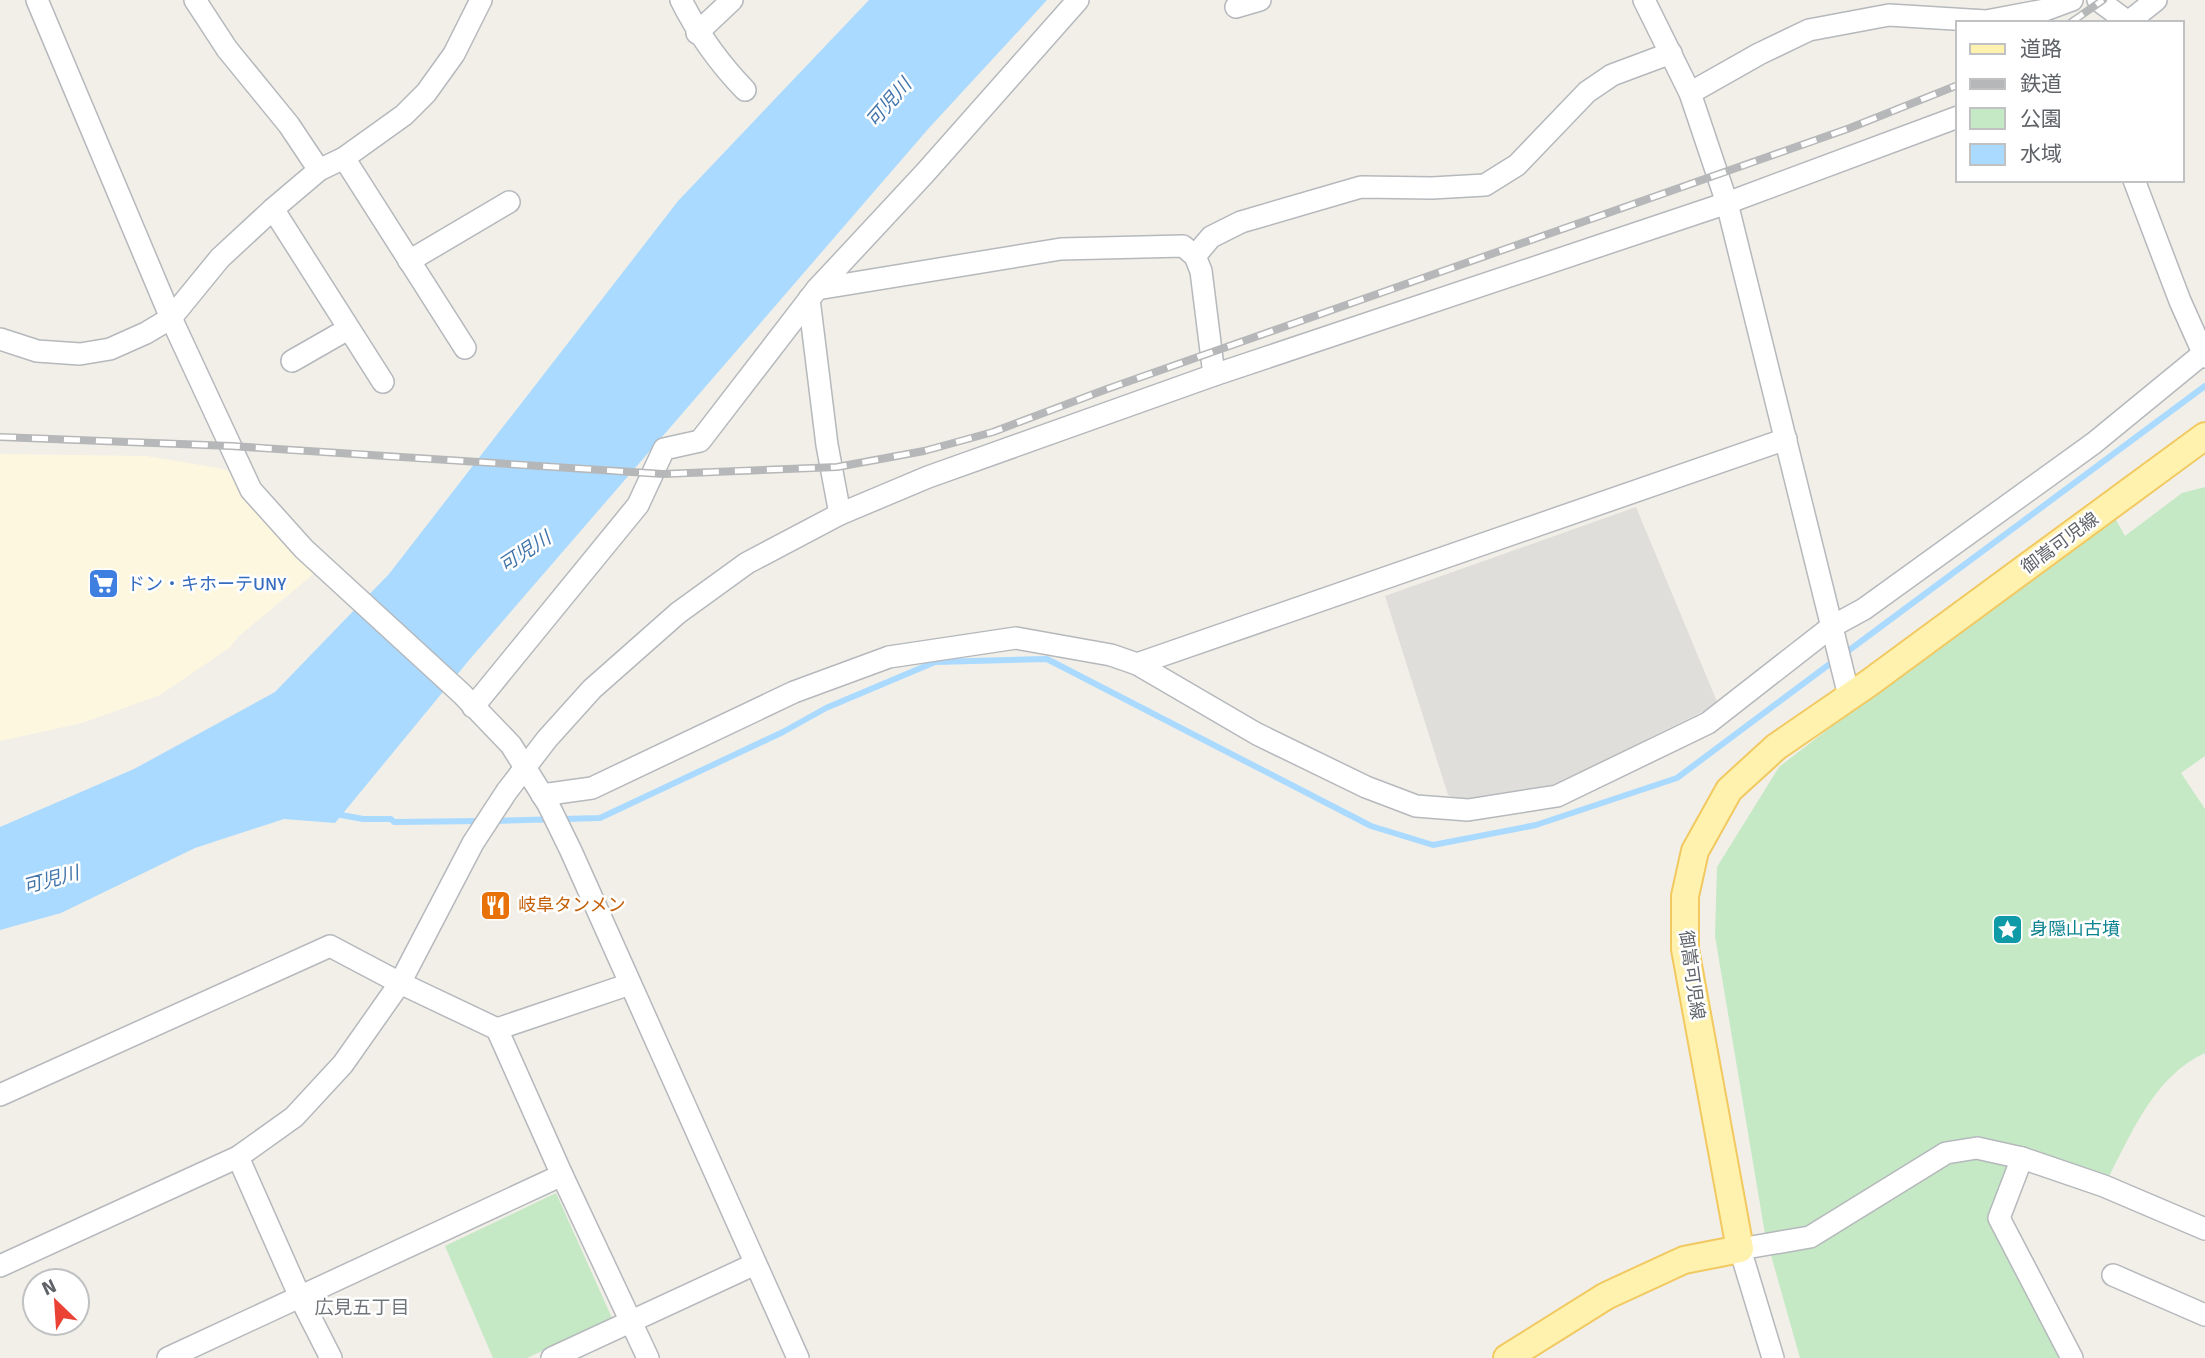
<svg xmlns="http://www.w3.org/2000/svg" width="2205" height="1358" viewBox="0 0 2205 1358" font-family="Signika,'Noto Sans JP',sans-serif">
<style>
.commercial{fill:#fef7e0}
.industrial{fill:#e0deda}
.green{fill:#c5e8c5}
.water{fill:#aadaff}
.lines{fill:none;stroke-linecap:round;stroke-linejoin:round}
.stream{stroke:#aadaff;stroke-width:6}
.minor-casing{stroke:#b5b8bc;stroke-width:24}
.major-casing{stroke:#f2c960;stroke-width:30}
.minor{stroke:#fff;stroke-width:21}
.major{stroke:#fff2af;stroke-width:26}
.rail-casing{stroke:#b6b7b8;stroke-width:8}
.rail{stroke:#fff;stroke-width:5;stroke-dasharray:16;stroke-linecap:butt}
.labels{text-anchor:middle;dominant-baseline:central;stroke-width:5;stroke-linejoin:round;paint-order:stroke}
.street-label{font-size:18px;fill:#5f6368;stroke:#fff}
.shop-label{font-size:18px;fill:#366cbe;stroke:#fff;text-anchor:start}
.food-label{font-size:18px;fill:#c56008;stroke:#fff;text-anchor:start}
.culture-label{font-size:18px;fill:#0d838f;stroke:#fff;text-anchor:start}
.water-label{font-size:19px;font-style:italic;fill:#4174aa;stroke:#fff}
.neighbourhood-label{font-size:19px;fill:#70757a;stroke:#fff}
</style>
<rect width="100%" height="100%" fill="#f1efe8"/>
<!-- commercial -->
<polygon class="commercial" points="0,454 146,456 218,468 242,475 323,566 239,636 229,648 160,695 82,723 0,741"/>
<!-- industrial -->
<polygon class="industrial" points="1636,507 1718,704 1647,739 1572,781 1501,800 1463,802 1448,795 1385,596"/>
<!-- green -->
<g class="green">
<path d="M 2205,487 L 2205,756 L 2181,773 L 2205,809 L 2205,1053 C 2153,1076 2129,1139 2104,1186 L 2022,1159 L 1999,1218 L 2072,1358 L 1800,1358 L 1765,1234 L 1715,936 L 1717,867 L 1779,767 L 1901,673 L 2115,518 L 2125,536 L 2182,493 Z"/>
<polygon points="556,1193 612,1318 527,1358 493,1358 445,1246"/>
</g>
<!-- water -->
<polygon class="water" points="869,0 1047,0 929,128 470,659 335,823 284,819 195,848 61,913 0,930 0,827 134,769 275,692 389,574 678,201"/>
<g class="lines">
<!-- stream -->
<g class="stream">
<polyline points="1844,654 2205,386"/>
<polyline points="336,814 363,819 391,819 394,822 481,821"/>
<polyline points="492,821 600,818 783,732 826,708 935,662 1047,659 1371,826 1433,845 1536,825 1677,778 1835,660"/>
</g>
<defs>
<g id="minor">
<polyline points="37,0 171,318 251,490 304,549 462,694 511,745 548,804 571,851 798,1358"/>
<polyline points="195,0 227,49 289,125 319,170"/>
<path d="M 681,0 C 698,34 718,62 745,90"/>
<polyline points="1644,0 1690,93 1727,203 1849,696"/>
<polyline points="2098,0 2128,22"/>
<polyline points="1236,7 1260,0"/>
<polyline points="2127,23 2156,0"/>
<polyline points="697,33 732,0"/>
<polyline points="1690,93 1759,54 1809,30 1889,15 1986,21 2045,10 2072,0"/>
<polyline points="344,158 465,348"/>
<polyline points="2134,180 2180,301 2205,357"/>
<polyline points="273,209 383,382"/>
<polyline points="1195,256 1211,237 1241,222 1361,187 1432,188 1485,185 1517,165 1587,92 1612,75 1671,53"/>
<polyline points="409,261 509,202"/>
<polyline points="817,289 1061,249 1183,246 1195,256 1201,271 1214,375"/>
<polyline points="809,299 827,445 840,514"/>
<polyline points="0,339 37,351 80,354 110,349 146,333 171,318 220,258 273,209 319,170 344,158 404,115 426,93 454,54 481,0"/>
<polyline points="292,361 348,329"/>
<polyline points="1137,664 1786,439"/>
<polyline points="473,707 638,505 664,449 700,441 817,289 925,173 1078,0"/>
<polyline points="542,795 592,788 794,692 889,657 1016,638 1111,655 1137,664 1257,734 1366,787 1416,806 1468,810 1557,796 1708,723 1831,627 1864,609 2094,443 2205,352"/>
<polyline points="497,1029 630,984"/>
<polyline points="0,1095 330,946 400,983 497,1029 562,1175 648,1358"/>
<polyline points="238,1157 300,1297 331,1358"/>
<polyline points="2022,1158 1999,1218 2072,1358"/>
<polyline points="0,1266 238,1157 294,1117 343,1064 400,983 473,843 507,791 547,739 592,689 678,613 747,563 840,514 928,477 1214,375 1727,203 1958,117"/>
<polyline points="2113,1275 2205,1315"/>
<polyline points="168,1358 562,1175"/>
<polyline points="552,1358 755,1264"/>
<polyline points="1773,1358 1740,1249 1810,1237 1946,1153 1977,1148 2022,1158 2104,1186 2205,1229"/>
</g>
<polyline id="major" points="1507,1358 1606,1296 1684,1260 1740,1249 1685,949 1685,896 1695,851 1729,790 1776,747 1869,683 2205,436"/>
</defs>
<!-- minor casing -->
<use href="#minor" class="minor-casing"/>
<!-- major casing -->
<use href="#major" class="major-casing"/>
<!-- minor -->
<use href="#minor" class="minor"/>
<!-- major -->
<use href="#major" class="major"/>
<defs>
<g id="rail">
<polyline points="2070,23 2103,0"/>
<polyline points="0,437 231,446 663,474 837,467 924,451 993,432 1107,389 1850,128 1958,85"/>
</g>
</defs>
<!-- rail casing -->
<use href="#rail" class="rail-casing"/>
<!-- rail -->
<use href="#rail" class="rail"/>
</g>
<!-- icons -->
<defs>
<symbol id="supermarket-square" viewBox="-11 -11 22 22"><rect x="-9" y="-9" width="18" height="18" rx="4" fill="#3f7fe0" stroke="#fff"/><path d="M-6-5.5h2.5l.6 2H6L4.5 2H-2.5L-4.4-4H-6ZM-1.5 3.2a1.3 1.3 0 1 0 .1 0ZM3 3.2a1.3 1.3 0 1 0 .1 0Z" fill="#fff"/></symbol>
<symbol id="restaurant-square" viewBox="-11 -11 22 22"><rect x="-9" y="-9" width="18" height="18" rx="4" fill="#e8710a" stroke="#fff"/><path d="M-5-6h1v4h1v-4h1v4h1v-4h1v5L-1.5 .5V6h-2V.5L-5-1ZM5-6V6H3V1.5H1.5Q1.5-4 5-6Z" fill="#fff"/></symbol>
<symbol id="sight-square" viewBox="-11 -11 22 22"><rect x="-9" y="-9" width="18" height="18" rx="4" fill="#0f9aa8" stroke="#fff"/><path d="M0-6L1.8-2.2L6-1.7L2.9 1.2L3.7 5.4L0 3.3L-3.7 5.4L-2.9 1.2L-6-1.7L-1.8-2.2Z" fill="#fff"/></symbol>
</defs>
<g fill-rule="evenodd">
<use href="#supermarket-square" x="86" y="566" width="35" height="35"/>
<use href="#restaurant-square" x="478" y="888" width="35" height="35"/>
<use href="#sight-square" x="1990" y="912" width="35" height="35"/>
</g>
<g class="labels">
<!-- street labels -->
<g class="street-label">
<text transform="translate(2060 543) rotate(-36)">御嵩可児線</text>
<text transform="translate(1692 975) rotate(82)">御嵩可児線</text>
</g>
<!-- shop labels -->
<g class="shop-label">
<text x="127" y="584">ドン・キホーテUNY</text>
</g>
<!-- food labels -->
<g class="food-label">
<text x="518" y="905">岐阜タンメン</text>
</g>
<!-- culture labels -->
<g class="culture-label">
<text x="2030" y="929">身隠山古墳</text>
</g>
<!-- water labels -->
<g class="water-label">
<text transform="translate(889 103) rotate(-49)">可児川</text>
<text transform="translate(525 552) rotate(-33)">可児川</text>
<text transform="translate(51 880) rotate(-15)">可児川</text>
</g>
<!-- neighbourhood labels -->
<g class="neighbourhood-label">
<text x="362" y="1308">広見五丁目</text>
</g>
</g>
<!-- legend -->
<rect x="1956" y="21" width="228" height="161" fill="#ffffff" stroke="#bfc1c3" stroke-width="2"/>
<rect x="1970" y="44" width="35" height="10" fill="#fff2af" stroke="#bfc1c3" stroke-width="2"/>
<text x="2020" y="56" font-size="21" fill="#5f6368">道路</text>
<rect x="1970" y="79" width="35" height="10" fill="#b6b7b8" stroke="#bfc1c3" stroke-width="2"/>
<text x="2020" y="91" font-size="21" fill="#5f6368">鉄道</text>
<rect x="1970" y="108" width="35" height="21" fill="#c5e8c5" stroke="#bfc1c3" stroke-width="2"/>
<text x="2020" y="126" font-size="21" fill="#5f6368">公園</text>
<rect x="1970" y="144" width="35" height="21" fill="#aadaff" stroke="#bfc1c3" stroke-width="2"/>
<text x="2020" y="161" font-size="21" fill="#5f6368">水域</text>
<!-- north arrow -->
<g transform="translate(56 1302) rotate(335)"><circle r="33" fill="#ffffff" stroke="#bfc1c3" stroke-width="2"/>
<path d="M0-5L12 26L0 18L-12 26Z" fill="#ea4335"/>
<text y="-10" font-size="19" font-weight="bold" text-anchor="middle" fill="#5f6368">N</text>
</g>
</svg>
